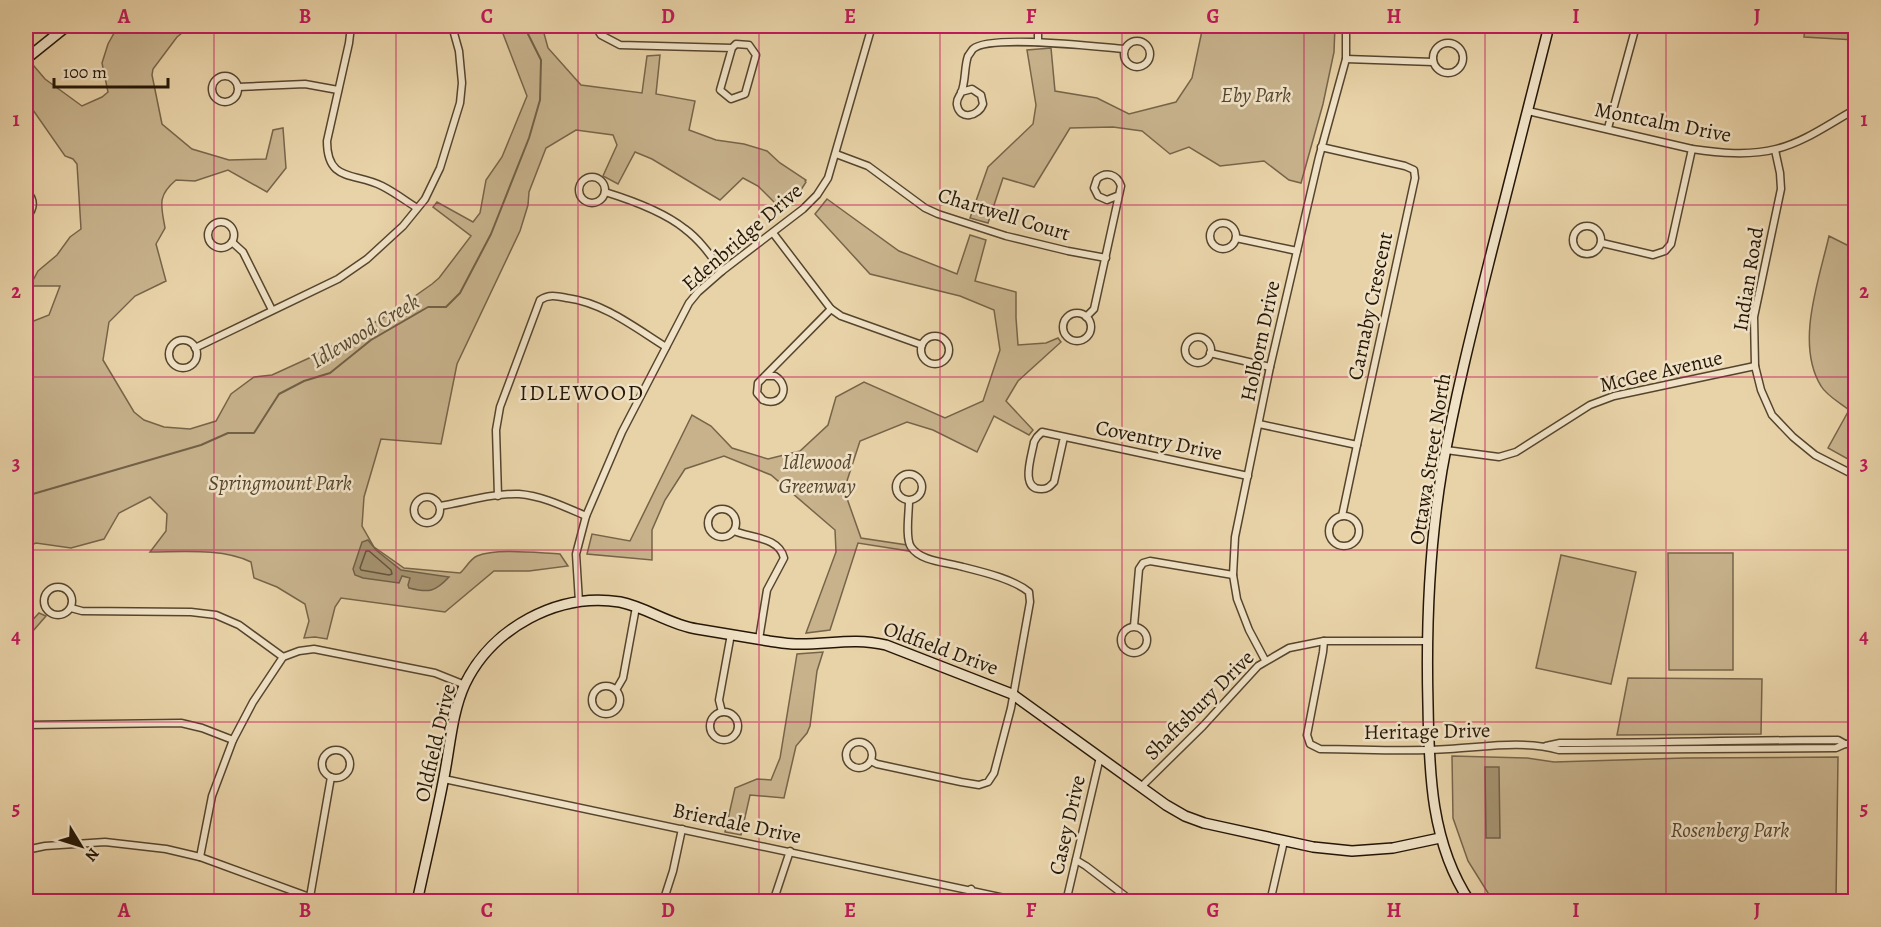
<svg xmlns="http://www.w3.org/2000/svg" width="1881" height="927" viewBox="0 0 1881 927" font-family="Alegreya,serif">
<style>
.green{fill:#c7b28c;stroke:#766449;stroke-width:1.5}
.water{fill:#a59270;stroke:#716046;stroke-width:1.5}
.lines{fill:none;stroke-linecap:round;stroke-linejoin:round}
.shore{stroke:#64543b;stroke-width:1.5}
.stream{stroke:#716046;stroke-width:2}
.street-casing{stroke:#55452e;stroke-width:9}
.secondary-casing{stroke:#241606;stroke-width:12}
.street{stroke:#f0e2c6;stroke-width:6}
.secondary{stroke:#f0e2c6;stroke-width:9}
.grid{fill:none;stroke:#c2185b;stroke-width:1.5;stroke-opacity:0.55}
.labels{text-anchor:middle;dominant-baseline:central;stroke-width:5;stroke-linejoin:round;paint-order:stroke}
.park-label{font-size:21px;font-style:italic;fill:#55452e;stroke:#f0e2c6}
.street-label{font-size:21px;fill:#241606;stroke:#f0e2c6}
.water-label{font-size:22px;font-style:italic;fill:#584830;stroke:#f0e2c6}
.neighbourhood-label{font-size:22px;letter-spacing:1.5px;fill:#241606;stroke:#f0e2c6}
.neatline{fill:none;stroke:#c2185b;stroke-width:2}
.grid-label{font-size:20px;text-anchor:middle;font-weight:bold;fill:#c2185b}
</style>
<rect width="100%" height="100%" fill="#e8d2a7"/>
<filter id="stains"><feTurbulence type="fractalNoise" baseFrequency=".00333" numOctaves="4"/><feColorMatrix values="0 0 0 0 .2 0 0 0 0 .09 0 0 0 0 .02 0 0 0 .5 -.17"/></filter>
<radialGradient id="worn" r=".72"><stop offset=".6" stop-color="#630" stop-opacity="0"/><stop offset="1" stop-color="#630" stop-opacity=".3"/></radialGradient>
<!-- green -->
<g class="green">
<path d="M 118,26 L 191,26 L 177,37 L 153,69 L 152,75 L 162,124 L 192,149 L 229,160 L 266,159 L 273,130 L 283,128 L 286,168 L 267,192 L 228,170 L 195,181 L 176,180 C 157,196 161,205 165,228 L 156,244 L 166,281 L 135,296 L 109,322 L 103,360 L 134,412 L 144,420 L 164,427 L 190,429 L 216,421 L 231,394 L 254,377 L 272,375 L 318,354 L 388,315 L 432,284 L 439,278 L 471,236 L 433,207 L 437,202 L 473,222 L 480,213 L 486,180 L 502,157 L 527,96 L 500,26 L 542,26 L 548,48 L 581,85 L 642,93 L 647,56 L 660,55 L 656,94 L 695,101 L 689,130 L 716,140 L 744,144 L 767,151 L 780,163 L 806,180 L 805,181 L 806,182 L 799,193 L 782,206 L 780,204 L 778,206 L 758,186 L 743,178 L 720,200 L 652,159 L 635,152 L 618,184 L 603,176 L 617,145 L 613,135 L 576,130 L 546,148 L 529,192 L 528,205 L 520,231 L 457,364 L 441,444 L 381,439 L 364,497 L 362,526 L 374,547 L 404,568 L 460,573 C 466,568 470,559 477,556 C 497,548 537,553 560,554 L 568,566 L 529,571 L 494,571 L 445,612 L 341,598 L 335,607 L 327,639 L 315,637 L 304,638 L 309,621 L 305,604 L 277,587 L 254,578 L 251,562 C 222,548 182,552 150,552 L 166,531 L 167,514 L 150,497 L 119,513 L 104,539 L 71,548 L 36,543 L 26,547 L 26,324 L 49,315 L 60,286 L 30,286 L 38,271 L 57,255 L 70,237 L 81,229 L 77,164 L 73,159 L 65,156 L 26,100 L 26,72 L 34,66 L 45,79 L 82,106 L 102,97 L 108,92 L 102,63 L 108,44 Z"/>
<polygon points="1203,26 1335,26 1334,52 1323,104 1301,183 1289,180 1264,161 1220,166 1189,147 1170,154 1142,131 1113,127 1070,128 1034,187 1003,178 988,223 970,218 988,167 1033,124 1036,105 1027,50 1051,48 1055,91 1097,98 1129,114 1176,102 1192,78"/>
<polygon points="1805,26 1855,26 1855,40 1804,37"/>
<polygon points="827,199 899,251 957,274 970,235 986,240 975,281 1016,292 1016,318 1018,345 1046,343 1058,338 1061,342 1018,381 1006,401 1033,430 1029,435 994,416 977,452 933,430 907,422 860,441 844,490 861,538 907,545 909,551 858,543 830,630 806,633 836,552 835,530 771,475 724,456 685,469 665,500 652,530 652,560 587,554 592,534 630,541 692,415 711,426 732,448 768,459 800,451 828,425 836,397 864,382 945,418 983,401 1000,350 994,310 960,296 870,274 815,214"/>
<path d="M 1829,236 L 1855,249 L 1855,463 L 1828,448 L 1849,410 C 1840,403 1826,395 1821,386 C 1795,344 1819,280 1829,236 Z"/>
<polygon points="1668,553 1733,553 1733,670 1669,670"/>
<polygon points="1561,555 1636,572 1611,684 1536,668"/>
<polygon points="39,613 46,616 26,639 26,627"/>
<polygon points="823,652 817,671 810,726 807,733 796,746 784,798 750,795 741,835 725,832 735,788 757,779 771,780 780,758 797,654"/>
<polygon points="1628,678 1762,679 1761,734 1617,735"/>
<polygon points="1452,756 1527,758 1554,762 1685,758 1838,757 1836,901 1493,901 1468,861 1453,818"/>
</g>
<!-- water -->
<g class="water">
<path d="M 368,540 L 376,550 L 401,570 L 449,577 C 435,592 429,593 409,588 L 408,585 L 410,578 L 402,576 L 399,583 L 363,578 L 355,575 L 353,569 L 362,542 Z"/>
<polygon points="1485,767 1499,767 1500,838 1486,838"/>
</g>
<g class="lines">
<!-- shore -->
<polygon class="shore" points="366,551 369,551 391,570 392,574 389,575 361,570 360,568"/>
<!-- stream -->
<polyline class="stream" points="26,496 201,445 228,433 254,433 279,394 304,381 330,373 371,340 428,307 446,307 460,293 491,234 529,138 540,100 541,60 524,26"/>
<defs>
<g id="street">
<path d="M 351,26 L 349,43 L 327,141 C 327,183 355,172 382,186 C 394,192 406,201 417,208"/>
<polyline points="595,26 601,35 620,45 732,48 736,44 749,45 756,55 745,94 731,99 720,90 732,48"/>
<circle cx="1137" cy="54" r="13"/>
<polyline points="1038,42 1038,26"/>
<circle cx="1448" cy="58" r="15"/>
<polyline points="1346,59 1433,62"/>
<circle cx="225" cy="89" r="13"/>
<polyline points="238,87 305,84 338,90"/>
<path d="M 961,92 L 972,89 L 981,95 L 983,104 C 979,116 960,121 957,105 C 956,99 959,97 961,93 C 966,82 964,67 968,56 C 969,55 972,50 973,49 C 990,34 1098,47 1124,49"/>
<path d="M 1528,111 L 1692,149 C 1719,153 1749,156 1776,149 C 1805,142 1830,123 1856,109"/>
<polyline points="1608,128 1636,26"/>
<polyline points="1775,150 1780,173 1781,189 1754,317 1755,366 1761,390 1772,415 1793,437 1815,455 1856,476"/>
<polyline points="836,154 868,166 925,208 938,214 1006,236 1068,251 1106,258"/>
<circle cx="592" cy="190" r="13"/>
<path d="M 26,191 C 35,199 35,209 26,217"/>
<path d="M 605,192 C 631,200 664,212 685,229 C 700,240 711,256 722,271"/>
<circle cx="221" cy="235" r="13"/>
<circle cx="1223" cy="236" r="13"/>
<circle cx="1587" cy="240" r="14"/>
<polyline points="773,233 831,309 841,316 922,345"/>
<polyline points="1236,238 1297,251"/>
<polyline points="232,242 243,252 272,310"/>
<polyline points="1602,243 1653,255 1665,251 1671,244 1692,149"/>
<circle cx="1077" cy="327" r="14"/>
<path d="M 1086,317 L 1094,309 L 1121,186 C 1117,174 1106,171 1097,179 L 1094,188 L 1098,196 L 1107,200 L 1117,196"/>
<circle cx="935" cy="350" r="14"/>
<circle cx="1198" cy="350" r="13"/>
<circle cx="183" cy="354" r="14"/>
<polyline points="195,348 338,279 367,259 403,226 425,199 440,168 460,103 462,83 459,51 452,26"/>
<polyline points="1210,353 1270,367"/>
<path d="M 765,376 L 775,376 C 792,387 781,408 763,400 L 757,393 L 758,383 L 831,309"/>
<polyline points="1259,424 1357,445 1415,178 1414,170 1405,166 1321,147"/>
<path d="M 1064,437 L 1054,482 C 1050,486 1048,489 1042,489 C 1019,490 1032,455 1034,442 L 1037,437 L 1042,432 L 1248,476"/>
<polyline points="1446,450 1499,457 1516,452 1590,405 1614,396 1755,366"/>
<circle cx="909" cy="487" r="13"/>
<path d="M 498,496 L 496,430 L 500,407 L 540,300 C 549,294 557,296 567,298 C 604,303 634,327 666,347"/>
<circle cx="427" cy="510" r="13"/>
<path d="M 440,506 C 465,502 493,493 519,494 C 543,496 565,507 586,516"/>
<circle cx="722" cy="523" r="14"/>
<circle cx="1344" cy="531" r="15"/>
<polyline points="1342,516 1357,445"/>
<path d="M 734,531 C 751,538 779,537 784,558 L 767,590 L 759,639"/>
<circle cx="58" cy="601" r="14"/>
<polyline points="579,602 576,554 586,516 622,432 689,303 698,292 722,271 803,209 817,195 828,178 872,26"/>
<polyline points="71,608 82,611 191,612 216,615 239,625 283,657"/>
<polyline points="1134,626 1139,569 1143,563 1150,561 1233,575"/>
<circle cx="1134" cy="640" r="13"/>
<path d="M 1324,641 L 1323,652 L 1307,735 L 1310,744 L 1320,749 C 1363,749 1406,752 1449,749 C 1484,747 1524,740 1559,750 L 1836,748 L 1845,744 L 1856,744"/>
<polyline points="1265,660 1249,630 1237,599 1233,575 1235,537 1270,367 1297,251 1319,157 1346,59 1346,26"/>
<circle cx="606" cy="700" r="14"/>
<polyline points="616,690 623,678 636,607"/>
<polyline points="722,712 719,700 731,634"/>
<circle cx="724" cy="726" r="14"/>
<polyline points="26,725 181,723 202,728 233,740"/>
<circle cx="859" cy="755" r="13"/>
<path d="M 1546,746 L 1560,743 C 1652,743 1745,740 1838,740 L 1845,744"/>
<circle cx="336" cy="764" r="14"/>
<path d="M 871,761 L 877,764 L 961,782 L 979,785 L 988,782 L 994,773 L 1011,708 L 1030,602 L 1029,592 C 1013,579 983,572 963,567 C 947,562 921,562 911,547 C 905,538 909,513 909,501"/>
<polyline points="444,779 1024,902"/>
<polyline points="1141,787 1203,726 1258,666 1289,648 1324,641 1427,641"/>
<polyline points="26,850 45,846 105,842 166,849 200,857 323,902"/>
<polyline points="200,857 212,796 233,740 253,702 283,657 299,651 314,649 435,673 465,685"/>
<polyline points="1076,860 1086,866 1133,902"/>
<polyline points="310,897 331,777"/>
<polyline points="534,902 540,902"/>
<polyline points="663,902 673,871 682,829"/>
<polyline points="773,902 790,851"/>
<polyline points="968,902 971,889"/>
<polyline points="1066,902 1100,757"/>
<polyline points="1151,902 1155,902"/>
<polyline points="1270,902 1284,841"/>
</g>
<g id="secondary">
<polyline points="26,59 67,26"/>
<path d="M 417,902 C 426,860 436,819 444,777 C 450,747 452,712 465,684 C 492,628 558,592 620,602 C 646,607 670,625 697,629 C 721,633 745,637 769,641 C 777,642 787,644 796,644 C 828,645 853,637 886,645 L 1012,694 L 1166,805 L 1185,816 L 1204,823 L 1313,847 L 1352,851 L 1393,848 L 1440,838"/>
<path d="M 1470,902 C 1431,844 1429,773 1428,705 C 1426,627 1429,548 1442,470 C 1455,397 1473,326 1491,254 C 1511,178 1530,102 1549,26"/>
</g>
</defs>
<!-- street casing -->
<use href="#street" class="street-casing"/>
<!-- secondary casing -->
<use href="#secondary" class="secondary-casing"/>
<!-- street -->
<use href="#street" class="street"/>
<!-- secondary -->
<use href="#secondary" class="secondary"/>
</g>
<!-- grid -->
<path class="grid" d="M 214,26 L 214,902M 396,26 L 396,902M 578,26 L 578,902M 759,26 L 759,902M 940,26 L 940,902M 1122,26 L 1122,902M 1304,26 L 1304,902M 1485,26 L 1485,902M 1666,26 L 1666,902M 26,205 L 1856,205M 26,377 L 1856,377M 26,550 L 1856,550M 26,722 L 1856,722"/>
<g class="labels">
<!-- park labels -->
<g class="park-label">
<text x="1256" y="95">Eby Park</text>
<text x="817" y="462">Idlewood<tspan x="817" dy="24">Greenway</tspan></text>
<text x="280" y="483">Springmount Park</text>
<text x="1730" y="830">Rosenberg Park</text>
</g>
<!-- street labels -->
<g class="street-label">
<text transform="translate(1663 122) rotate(11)">Montcalm Drive</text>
<text transform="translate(1004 214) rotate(17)">Chartwell Court</text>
<text transform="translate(742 237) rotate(-41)">Edenbridge Drive</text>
<text transform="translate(1748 279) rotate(-81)">Indian Road</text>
<text transform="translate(1370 306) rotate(-78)">Carnaby Crescent</text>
<text transform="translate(1260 341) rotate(-78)">Holborn Drive</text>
<text transform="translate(1661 371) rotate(-13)">McGee Avenue</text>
<text transform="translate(1159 440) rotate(12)">Coventry Drive</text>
<text transform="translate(1430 459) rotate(-81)">Ottawa Street North</text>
<text transform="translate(941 648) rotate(20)">Oldfield Drive</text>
<text transform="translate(1199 705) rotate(-45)">Shaftsbury Drive</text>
<text transform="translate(1427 731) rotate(-1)">Heritage Drive</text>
<text transform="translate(435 743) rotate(-77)">Oldfield Drive</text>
<text transform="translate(737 823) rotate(12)">Brierdale Drive</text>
<text transform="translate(1067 825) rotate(-77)">Casey Drive</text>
</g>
<!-- water labels -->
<g class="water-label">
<text transform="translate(365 331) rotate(-31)">Idlewood Creek</text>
</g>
<!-- neighbourhood labels -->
<g class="neighbourhood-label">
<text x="582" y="393">IDLEWOOD</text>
</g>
</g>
<!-- margin -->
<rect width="1881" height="927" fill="none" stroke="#e8d2a7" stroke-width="66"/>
<!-- north arrow -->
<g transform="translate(81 846) rotate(128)" stroke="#f0e2c6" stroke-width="4.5" paint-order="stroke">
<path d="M0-4.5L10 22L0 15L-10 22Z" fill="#241606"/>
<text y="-9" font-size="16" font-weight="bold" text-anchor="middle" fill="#241606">N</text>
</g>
<!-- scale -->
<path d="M54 78v9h114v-9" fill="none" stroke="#241606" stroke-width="3"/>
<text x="63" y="78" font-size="18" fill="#241606" stroke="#f0e2c6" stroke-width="4.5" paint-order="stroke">100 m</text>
<rect x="33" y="33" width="1815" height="861" class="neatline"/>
<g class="grid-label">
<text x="124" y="23">A</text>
<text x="305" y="23">B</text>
<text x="487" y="23">C</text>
<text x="668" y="23">D</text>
<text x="850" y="23">E</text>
<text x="1031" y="23">F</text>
<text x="1213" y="23">G</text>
<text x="1394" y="23">H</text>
<text x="1576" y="23">I</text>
<text x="1757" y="23">J</text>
<text x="16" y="126">1</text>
<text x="1864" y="126">1</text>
<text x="16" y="298">2</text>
<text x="1864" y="298">2</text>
<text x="16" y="470">3</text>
<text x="1864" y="470">3</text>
<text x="16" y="643">4</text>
<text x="1864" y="643">4</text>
<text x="16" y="815">5</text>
<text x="1864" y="815">5</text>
<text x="124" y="917">A</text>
<text x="305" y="917">B</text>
<text x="487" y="917">C</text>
<text x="668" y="917">D</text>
<text x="850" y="917">E</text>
<text x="1031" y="917">F</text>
<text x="1213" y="917">G</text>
<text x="1394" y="917">H</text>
<text x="1576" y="917">I</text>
<text x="1757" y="917">J</text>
</g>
<rect width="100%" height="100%" filter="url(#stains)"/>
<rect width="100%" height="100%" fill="url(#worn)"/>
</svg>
